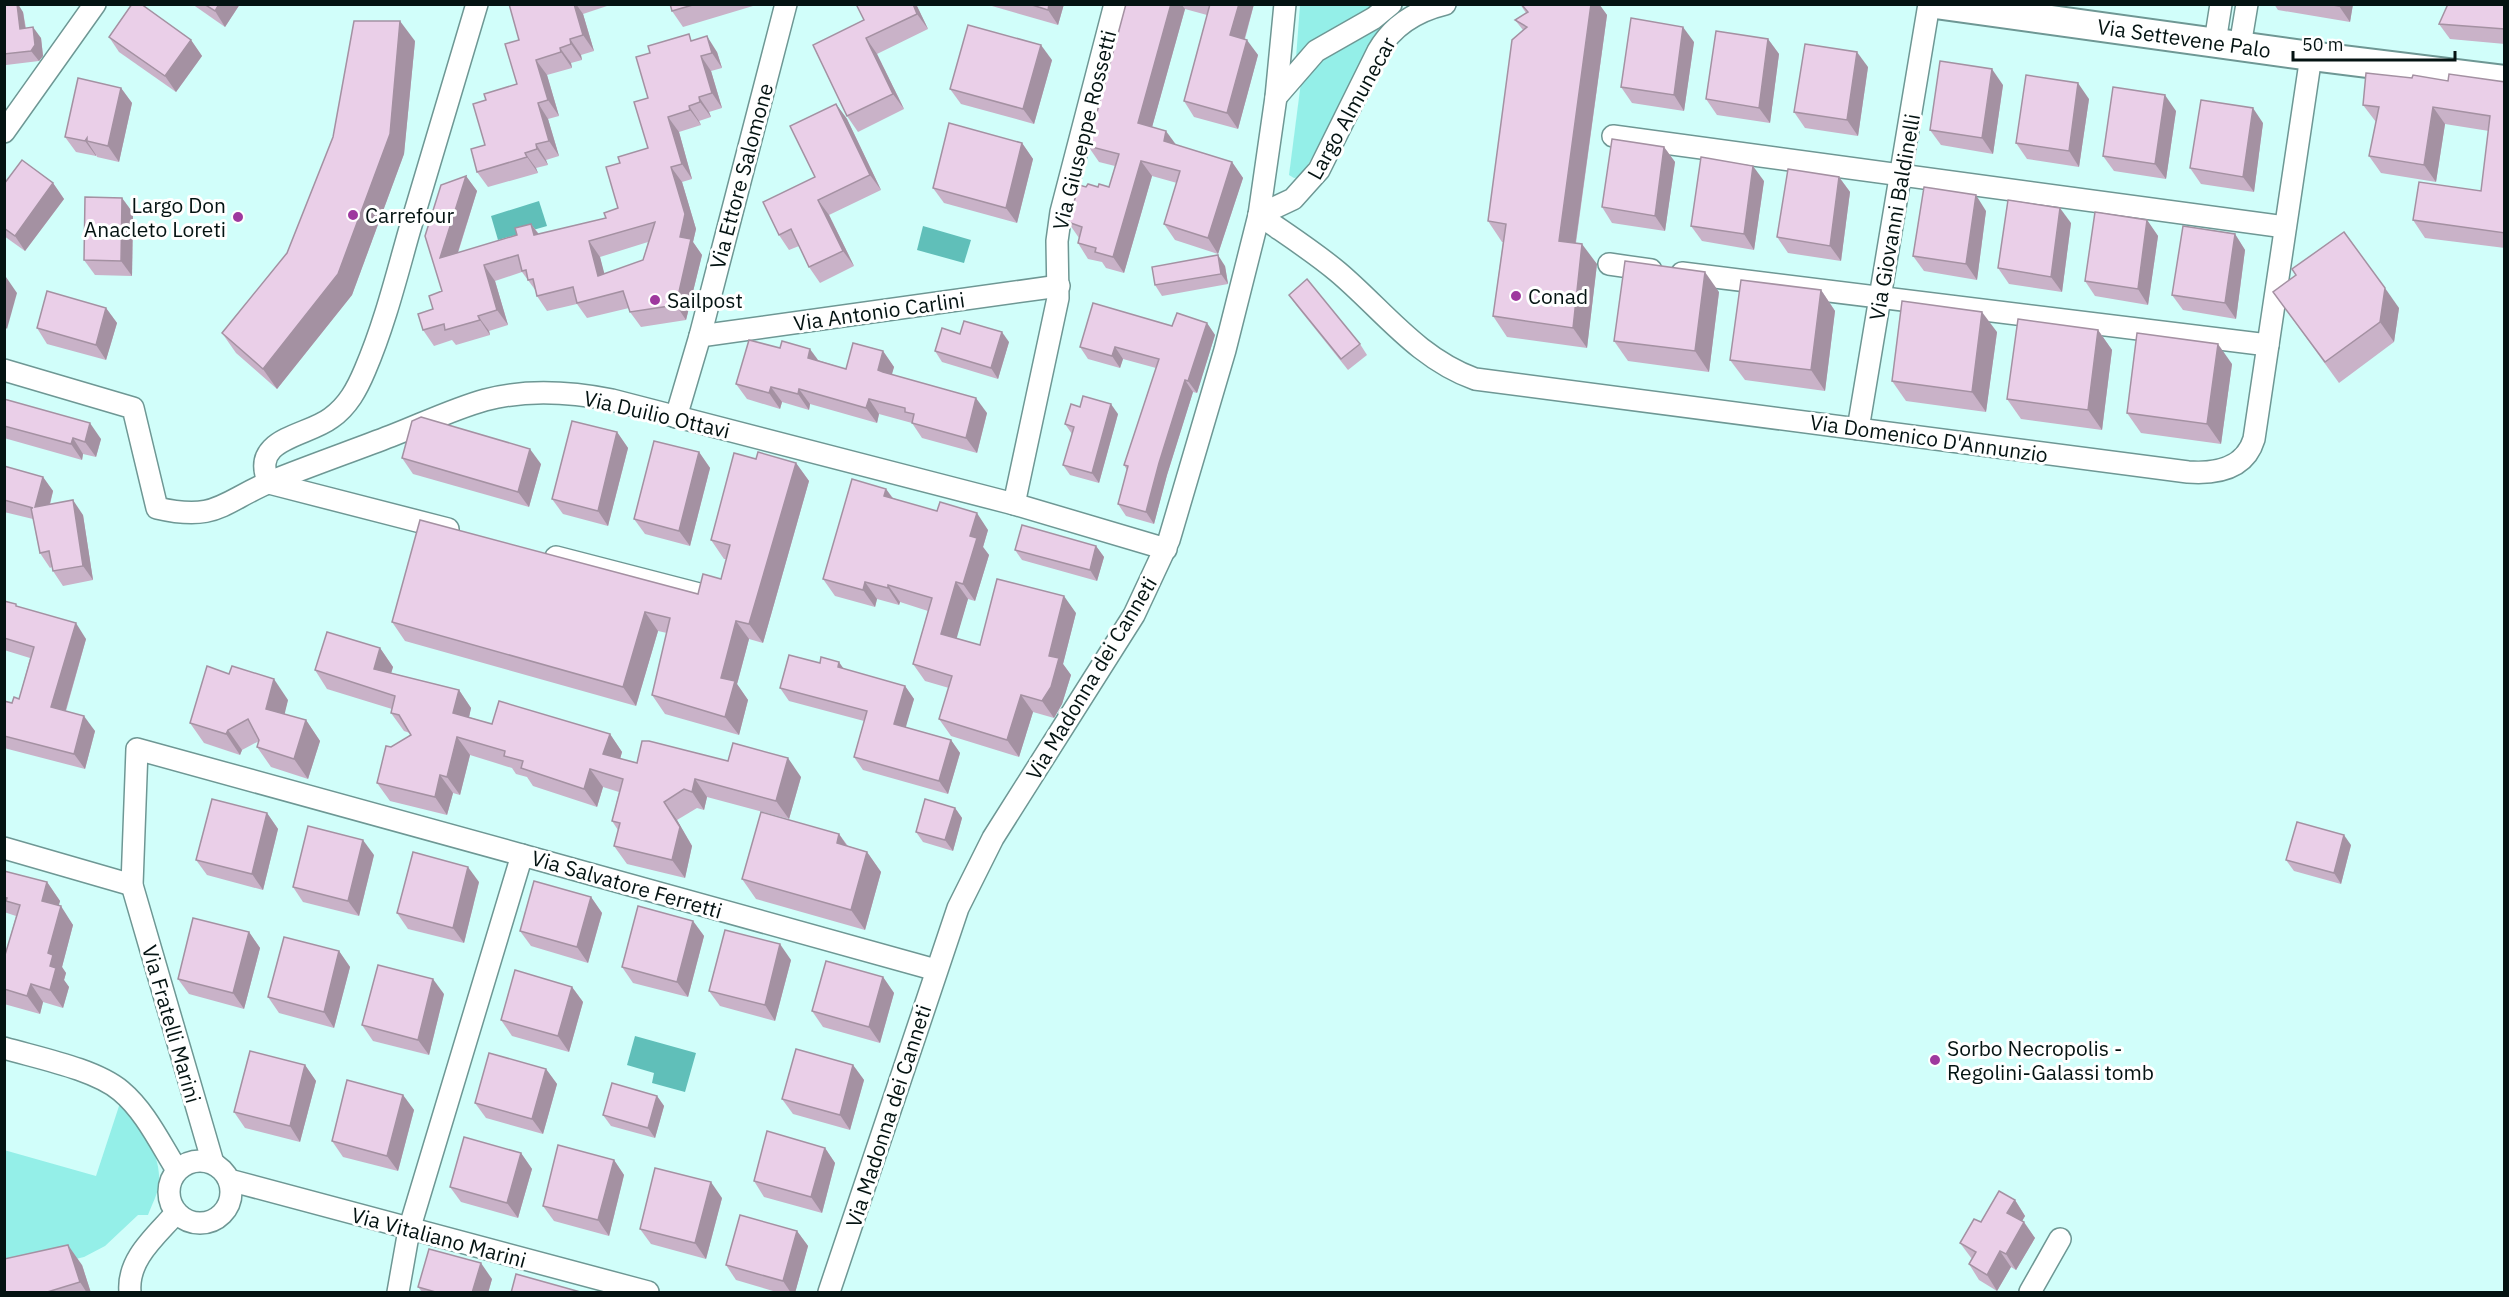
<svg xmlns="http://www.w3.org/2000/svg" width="2509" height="1297" viewBox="0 0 2509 1297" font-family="'IBM Plex Sans',sans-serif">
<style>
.green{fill:#94efe8}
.water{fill:#60bfb9}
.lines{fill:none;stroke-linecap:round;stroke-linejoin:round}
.street-casing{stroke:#6e9794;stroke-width:24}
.secondary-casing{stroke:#6e9794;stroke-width:32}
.street{stroke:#fff;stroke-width:21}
.secondary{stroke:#fff;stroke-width:28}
.wall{fill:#c9b2c8;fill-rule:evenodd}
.shaded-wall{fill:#a491a2}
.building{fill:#eacfe8;stroke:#a491a2;stroke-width:1.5;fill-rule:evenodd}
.poi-dot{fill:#9e399e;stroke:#fff;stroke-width:2}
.labels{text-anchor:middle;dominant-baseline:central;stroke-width:6;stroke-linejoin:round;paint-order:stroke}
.street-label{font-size:21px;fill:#041312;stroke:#fff}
.poi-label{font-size:21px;fill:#041312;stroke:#fff;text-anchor:start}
</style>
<rect width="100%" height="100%" fill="#d1fefa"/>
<!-- green -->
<g class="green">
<path d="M 1300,5 L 1379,5 C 1348,20 1319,32 1296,58 Z"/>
<polygon points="1378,27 1382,33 1301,177 1294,178 1289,175 1301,82 1312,65"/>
<path d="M 121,1100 C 139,1124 165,1156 158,1189 C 156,1197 151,1207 148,1215 L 138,1215 L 105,1246 L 84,1257 L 5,1276 L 4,1150 L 96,1176 Z"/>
</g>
<!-- water -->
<g class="water">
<polygon points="539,201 547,226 498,240 491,216"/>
<polygon points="923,226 971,240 964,263 917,250"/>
<polygon points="635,1036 696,1053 685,1092 652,1083 654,1073 627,1065"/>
</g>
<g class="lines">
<defs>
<g id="street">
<polyline points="2215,42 2221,4"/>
<polyline points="2240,46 2247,4"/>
<polyline points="1276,97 1316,51 1374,18 1391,4"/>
<polyline points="4,132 95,4"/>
<polyline points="1613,136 2285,227"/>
<path d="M 1259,215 C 1286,234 1313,251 1338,272 C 1383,310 1417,358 1475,379 L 2188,472 C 2216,474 2245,469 2254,439 L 2311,56"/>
<path d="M 1259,215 L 1293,199 L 1319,170 L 1378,51 C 1393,25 1416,11 1445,4"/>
<polyline points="1609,264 1651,270"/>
<polyline points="1682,273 2268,345"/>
<polyline points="700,336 1059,286"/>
<path d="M 4,370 L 133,408 L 157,508 C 217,522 222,502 272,481 C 312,465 352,451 391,436 C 422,424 453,409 485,400 C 526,389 571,392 612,400 L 1014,504 L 1166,549"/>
<polyline points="676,417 700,336 786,4"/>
<polyline points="1858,429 1929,4"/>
<polyline points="1014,504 1058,298 1057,241 1061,212 1115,4"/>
<path d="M 448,529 L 269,483 C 249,438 306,437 331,418 C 348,406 357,389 365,370 C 384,326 396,278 409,232 C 432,156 454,80 477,4"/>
<polyline points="556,557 703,595"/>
<polyline points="4,848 132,885"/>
<path d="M 4,1048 C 38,1058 95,1069 121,1091 C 145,1111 160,1143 177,1170"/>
<circle cx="200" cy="1192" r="31"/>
<polyline points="213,1163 132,885 137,749 522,855"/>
<polyline points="229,1180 648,1292"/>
<path d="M 130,1292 C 127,1259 156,1236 176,1213"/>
<polyline points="398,1292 409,1230 522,855 936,970"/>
<polyline points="829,1292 958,908 993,838 1134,615 1169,540 1225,350 1259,215 1276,97 1285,4"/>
<polyline points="2030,1292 2060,1239"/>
</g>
<polyline id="secondary" points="1935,4 2311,56 2504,80"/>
</defs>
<!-- street casing -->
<use href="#street" class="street-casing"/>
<!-- secondary casing -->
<use href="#secondary" class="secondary-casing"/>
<!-- street -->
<use href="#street" class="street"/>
<!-- secondary -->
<use href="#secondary" class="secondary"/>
</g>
<!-- wall -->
<g class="wall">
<polygon points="4,4 23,12 26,28 41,38 43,56 39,61 6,65 4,64"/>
<polygon points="192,4 240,4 225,27"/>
<polygon points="509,4 613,4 583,14 594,51 581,55 582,60 571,63 572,68 547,75 559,116 548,119 559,156 546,160 548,165 536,168 538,173 488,187 477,172 485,145 486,100 517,84 519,40"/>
<polygon points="670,4 753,4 753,6 683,27 672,11"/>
<polygon points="856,4 916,4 928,29 877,54 904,109 858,132 847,116 864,20"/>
<polygon points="985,4 1064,4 1058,25"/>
<polygon points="1126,4 1254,4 1245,39 1258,55 1238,129 1194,117 1184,101 1207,15 1185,9 1152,127 1176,145 1232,162 1243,178 1218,254 1175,240 1164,224 1177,183 1152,176 1124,273 1106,268 1102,262 1088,259 1078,243 1079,238 1068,222 1086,187 1109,187 1115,166 1099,162 1088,146"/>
<polygon points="1520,4 1599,4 1607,15 1576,243 1597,264 1587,348 1507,337 1493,316 1503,242 1502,242 1488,221 1523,30 1515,20 1526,13"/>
<polygon points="2274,4 2353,4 2350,22 2278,10"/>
<polygon points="2505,4 2505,44 2450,39 2439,24"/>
<polygon points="109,37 191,40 202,56 176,92 119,52"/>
<polygon points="1768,39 1779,54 1770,123 1717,115 1706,99"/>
<polygon points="415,41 404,154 352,295 277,389 236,353 222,333 287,253"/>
<path d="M 693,41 L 717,52 L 722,68 L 711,71 L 722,108 L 709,112 L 711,117 L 699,121 L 701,125 L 679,132 L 692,179 L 682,182 L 696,229 L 693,242 L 702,255 L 686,320 L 641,327 L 630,312 L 629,308 L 587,318 L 577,304 L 547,311 L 537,296 L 536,291 L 522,272 L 495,281 L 508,325 L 489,331 L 490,335 L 456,345 L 452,340 L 434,346 L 423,330 L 442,291 L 466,176 L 477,191 L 458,253 L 517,235 L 531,224 L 539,234 L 606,218 L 618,208 L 620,163 L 648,148 L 648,98 ZM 648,242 L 643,260 L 604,274 L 600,257 Z"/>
<polygon points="1694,42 1684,111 1632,103 1621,87"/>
<polygon points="1052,60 1034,124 961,104 950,89"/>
<polygon points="1868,67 1858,136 1805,128 1794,112"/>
<polygon points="2412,78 2448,81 2505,82 2505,248 2425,238 2413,220 2481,191 2489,131 2445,124 2436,182 2381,173 2369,156 2376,122 2363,105"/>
<polygon points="2003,85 1993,154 1941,145 1930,130"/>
<polygon points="121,88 132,103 119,162 97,157 96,155 96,156 76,152 65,137"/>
<polygon points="2089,99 2079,167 2027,159 2016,143"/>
<polygon points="836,104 847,119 881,190 829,215 854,266 820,283 809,267 799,246 789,250 779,235 815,177"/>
<polygon points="2176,111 2166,179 2114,171 2103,156"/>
<polygon points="2263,123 2254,192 2201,184 2190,168"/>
<polygon points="1022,143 1033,159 1017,223 944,203 933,188"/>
<polygon points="1664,147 1675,162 1665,231 1612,223 1602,207"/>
<polygon points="1839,177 1850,192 1841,261 1788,253 1777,237"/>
<polygon points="1764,181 1754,250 1702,241 1691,226"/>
<polygon points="53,183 64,199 25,251 4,236 4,184"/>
<polygon points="122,198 133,213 132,276 95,275 84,260"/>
<polygon points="1986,211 1977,280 1924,271 1913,256"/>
<polygon points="2147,220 2158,236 2148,305 2095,296 2085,281"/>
<polygon points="2071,223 2062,292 2009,284 1998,268"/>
<polygon points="2235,234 2245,250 2236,319 2183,310 2172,295"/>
<polygon points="1225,266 1228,284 1162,296 1155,285"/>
<polygon points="1821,290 1835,311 1825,391 1745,380 1730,360"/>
<polygon points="1719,292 1709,372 1628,361 1614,341"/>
<polygon points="2273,292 2399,308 2394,342 2339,383"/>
<polygon points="1289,295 1360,344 1367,355 1348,370 1296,305"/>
<polygon points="106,308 117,323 106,360 47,344 37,328"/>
<polygon points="1207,323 1215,335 1197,393 1193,392 1167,475 1154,524 1126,516 1118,504 1127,470 1124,465 1156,368 1123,359 1120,368 1088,359 1080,347 1172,326"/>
<polygon points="2098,330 2112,350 2102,430 2021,419 2007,399"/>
<polygon points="1997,332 1986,412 1906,401 1892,381"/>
<polygon points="1009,342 998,379 942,362 935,351"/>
<polygon points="780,348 846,369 883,351 894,367 891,375 987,413 977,453 922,438 912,423 879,414 877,423 810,404 809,410 782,402 780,409 747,399 736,384"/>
<polygon points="2232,364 2221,444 2141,433 2127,413"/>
<polygon points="4,399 101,439 96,457 83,454 82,460 4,438"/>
<polygon points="1080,407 1118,414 1099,483 1070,475 1063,465 1072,434 1065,424"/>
<polygon points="617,432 628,448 608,526 563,514 552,499"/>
<polygon points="699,452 710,468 690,546 645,534 634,519"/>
<polygon points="402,458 541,464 529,507 413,474"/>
<polygon points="756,459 796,463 809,481 763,643 749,639 738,681 737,684 748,700 739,735 665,714 652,695 667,633 658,631 636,706 405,641 392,622 698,594 721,579 727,559 724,559 711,540"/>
<polygon points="4,466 43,477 53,491 50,505 83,515 93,580 63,586 53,571 52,567 50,568 40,553 33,519 4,512"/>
<polygon points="886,489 893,498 988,530 983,547 989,555 975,601 968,599 956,638 980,645 1076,613 1063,664 1071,675 1062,704 1054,718 1033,712 1019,757 951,736 939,719 949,688 925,681 913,664 928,611 900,602 899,605 877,599 875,607 835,596 823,579"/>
<polygon points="1096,546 1104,557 1097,581 1022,560 1015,550"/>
<polygon points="4,601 86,639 66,711 95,731 85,769 4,748 4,701 12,703 19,699 30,658 4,650"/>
<polygon points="380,648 393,667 391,673 459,690 471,708 469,717 492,724 610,734 622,752 620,759 637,763 728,761 801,777 789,819 707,797 704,810 697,808 677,820 692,846 685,878 627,864 614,846 618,830 612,821 619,792 603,787 597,807 533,786 527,777 516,774 512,768 470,755 460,795 453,793 447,815 390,801 377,783 391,747 411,735 410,733 404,731 391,713 392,709 327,689 315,670"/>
<polygon points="820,663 844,669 905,686 914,699 905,727 951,740 960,753 948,794 863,770 854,757 864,721 789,701 780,688"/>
<polygon points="288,700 284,714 306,720 320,741 308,779 271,767 257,747 259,741 242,750 240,755 204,743 190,723"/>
<polygon points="955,808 962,818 953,851 923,842 916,832"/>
<polygon points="267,813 278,829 263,890 207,875 196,860"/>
<polygon points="839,834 848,846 867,852 881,872 865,930 756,899 742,879"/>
<polygon points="2351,845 2341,884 2294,871 2286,860"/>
<polygon points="374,855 359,916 303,902 293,887"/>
<polygon points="4,871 47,882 60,901 58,906 73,925 62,967 66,973 64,980 69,987 63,1008 43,1002 40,1014 4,1004 4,955 5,955 16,916 4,912"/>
<polygon points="479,882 464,943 408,929 397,913"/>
<polygon points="591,897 602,913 588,963 531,946 520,931"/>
<polygon points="693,921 704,936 688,997 633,983 622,967"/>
<polygon points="249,932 260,948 244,1009 189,994 178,979"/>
<polygon points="339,951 350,967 334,1028 279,1013 268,997"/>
<polygon points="791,960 775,1021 720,1006 709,991"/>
<polygon points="883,977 894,993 880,1043 823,1027 812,1011"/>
<polygon points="572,987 583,1002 569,1052 512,1036 501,1020"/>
<polygon points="444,994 429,1055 373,1041 362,1025"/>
<polygon points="305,1065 316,1081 300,1142 245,1128 234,1112"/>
<polygon points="853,1065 864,1080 850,1130 793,1114 782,1099"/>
<polygon points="546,1069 557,1084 543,1134 486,1118 475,1103"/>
<polygon points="403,1095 414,1110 398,1171 343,1157 332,1141"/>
<polygon points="657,1096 664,1106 655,1138 611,1126 603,1115"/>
<polygon points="825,1148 835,1163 822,1213 764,1197 754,1181"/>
<polygon points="521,1153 532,1169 518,1218 461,1202 450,1187"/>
<polygon points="614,1160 624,1175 609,1236 554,1221 543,1206"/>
<polygon points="722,1198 706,1259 651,1244 640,1229"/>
<polygon points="2015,1200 2025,1216 2022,1221 2035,1238 2016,1270 2011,1267 1997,1291 1979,1280 1969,1264 1972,1259 1960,1243 1981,1222"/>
<polygon points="797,1231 808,1246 795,1293 780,1293 736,1280 726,1265"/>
<polygon points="82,1265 91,1293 4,1293"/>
<polygon points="492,1279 488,1293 423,1293 418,1287"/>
</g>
<!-- shaded-wall -->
<g class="shaded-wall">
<polygon points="17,4 18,4 23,12 27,40 20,29"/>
<polygon points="219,4 240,4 225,27 215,11"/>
<polygon points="574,4 576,4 583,14 594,51 583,35"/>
<polygon points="913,4 916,4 928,29 917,14"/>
<polygon points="1049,4 1064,4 1058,25 1048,10"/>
<polygon points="1171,4 1181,4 1185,9 1149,138 1138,123"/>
<polygon points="1239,4 1254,4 1241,51 1230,35"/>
<polygon points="1591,4 1599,4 1607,15 1573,261 1559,241"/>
<polygon points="2339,4 2353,4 2350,22 2339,6"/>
<polygon points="400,21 415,41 404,154 352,295 277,389 263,369"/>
<polygon points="33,27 41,38 43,56 39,61 31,51"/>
<polygon points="1683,27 1694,42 1684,111 1674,95"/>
<polygon points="707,36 717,52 722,68 712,53"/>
<polygon points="866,38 877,54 904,109 893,94"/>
<polygon points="570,39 581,55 582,60 571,44"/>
<polygon points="1768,39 1779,54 1770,123 1759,108"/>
<polygon points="191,40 202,56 176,92 165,76"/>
<polygon points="1247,40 1258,55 1238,129 1227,113"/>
<polygon points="1041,45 1052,60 1034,124 1023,109"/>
<polygon points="560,48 571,63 572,68 561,52"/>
<polygon points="1857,52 1868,67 1858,136 1847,120"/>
<polygon points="701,56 711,71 722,108 712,93"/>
<polygon points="536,60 547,75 559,116 548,100"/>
<polygon points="1992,69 2003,85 1993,154 1982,138"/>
<polygon points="2078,83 2089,99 2079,167 2069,151"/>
<polygon points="121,88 132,103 119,162 108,146"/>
<polygon points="2165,95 2176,111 2166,179 2155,164"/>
<polygon points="699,97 709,112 711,117 700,102"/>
<polygon points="538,103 548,119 559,156 549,141"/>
<polygon points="836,104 847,119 881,190 870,175"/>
<polygon points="689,106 699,121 701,125 690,110"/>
<polygon points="2433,107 2445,124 2436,182 2424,165"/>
<polygon points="2253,108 2263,123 2254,192 2243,177"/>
<polygon points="668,117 679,132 692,179 682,164"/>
<polygon points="1166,131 1177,146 1164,141"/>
<polygon points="87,138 87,141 96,155 96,156 85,141"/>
<polygon points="1022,143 1033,159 1017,223 1006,208"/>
<polygon points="536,144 546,160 548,165 537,149"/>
<polygon points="1664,147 1675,162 1665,231 1655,216"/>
<polygon points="525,153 536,168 538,173 527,157"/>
<polygon points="1141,161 1152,176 1124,273 1113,257"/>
<polygon points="1232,162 1243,178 1218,254 1208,238"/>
<polygon points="1753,166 1764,181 1754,250 1744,234"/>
<polygon points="671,167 682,182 696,229 693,242 702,255 686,320 676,305"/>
<polygon points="466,176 477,191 451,274 440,258"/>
<polygon points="1839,177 1850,192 1841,261 1830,246"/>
<polygon points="53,183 64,199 25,251 15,236"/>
<polygon points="1976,195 1986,211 1977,280 1966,264"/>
<polygon points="122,198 133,213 132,276 121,261"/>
<polygon points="818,200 829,215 854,266 843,251"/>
<polygon points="2060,208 2071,223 2062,292 2051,277"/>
<polygon points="2147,220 2158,236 2148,305 2138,289"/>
<polygon points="531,224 542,239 534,235"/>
<polygon points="2235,234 2245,250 2236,319 2225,303"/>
<polygon points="589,241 600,257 609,291 598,276"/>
<polygon points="1582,244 1597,264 1587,348 1573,328"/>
<polygon points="1218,255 1225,266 1228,284 1221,274"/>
<polygon points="484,265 495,281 508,325 497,310"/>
<polygon points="1705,272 1719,292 1709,372 1695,351"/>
<polygon points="6,277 17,293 7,329 4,326 4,283"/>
<polygon points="2385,288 2399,308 2394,342 2380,322"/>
<polygon points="1821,290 1835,311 1825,391 1811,370"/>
<polygon points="106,308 117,323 106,360 96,345"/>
<polygon points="1982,312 1997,332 1986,412 1972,392"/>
<polygon points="478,316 489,331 490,335 480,320"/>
<polygon points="1207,323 1215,335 1197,393 1188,381"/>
<polygon points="2098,330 2112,350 2102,430 2088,410"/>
<polygon points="1002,332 1009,342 998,379 991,368"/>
<polygon points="2218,344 2232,364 2221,444 2207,424"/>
<polygon points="1115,347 1123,359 1120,368 1112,356"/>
<polygon points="810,349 821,364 808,358"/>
<polygon points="883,351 894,367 889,385 878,370"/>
<polygon points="1185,380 1193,392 1167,475 1154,524 1146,512 1159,463"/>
<polygon points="771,387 782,402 780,409 769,393"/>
<polygon points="799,389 810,404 809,410 798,394"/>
<polygon points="976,398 987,413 977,453 966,438"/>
<polygon points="869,399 879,414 877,423 866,408"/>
<polygon points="1111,404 1118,414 1099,483 1092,473"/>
<polygon points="90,423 101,439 96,457 85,442"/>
<polygon points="617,432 628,448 608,526 598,511"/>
<polygon points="73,438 83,454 82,460 71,444"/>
<polygon points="530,449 541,464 529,507 518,492"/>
<polygon points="699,452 710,468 690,546 679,531"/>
<polygon points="796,463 809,481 763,643 749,624"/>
<polygon points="43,477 53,491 45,522 35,507"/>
<polygon points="886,489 898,506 884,496"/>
<polygon points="73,500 83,515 93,580 83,566"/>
<polygon points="977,513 988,530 983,547 989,555 975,601 963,584 970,536"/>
<polygon points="1096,546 1104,557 1097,581 1090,570"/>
<polygon points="865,582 877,599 875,607 863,590"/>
<polygon points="956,582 968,599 953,651 941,634"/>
<polygon points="888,585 900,602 899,605 888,588"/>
<polygon points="1064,596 1076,613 1063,664 1071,675 1062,704 1054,718 1042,701 1049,656"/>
<polygon points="645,612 658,631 636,706 623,687"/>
<polygon points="736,621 749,639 737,684 748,700 739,735 725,717 721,678"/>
<polygon points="76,623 86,639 62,723 51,707"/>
<polygon points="380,648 393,667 387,687 374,669"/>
<polygon points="839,662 848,675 838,667"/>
<polygon points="274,679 288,700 281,729 266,709"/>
<polygon points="905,686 914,699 903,737 894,724"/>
<polygon points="459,690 471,708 466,731 453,713"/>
<polygon points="1021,695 1033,712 1019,757 1007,740"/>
<polygon points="84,716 95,731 85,769 74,754"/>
<polygon points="306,720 320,741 308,779 294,759"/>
<polygon points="228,730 242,750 240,755 226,734"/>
<polygon points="610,734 622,752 616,773 603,754"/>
<polygon points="457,737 470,755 460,795 447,777"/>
<polygon points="951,740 960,753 948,794 939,781"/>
<polygon points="788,758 801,777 789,819 776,801"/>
<polygon points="590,769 603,787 597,807 584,789"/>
<polygon points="440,775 453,793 447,815 435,797"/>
<polygon points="695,779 707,797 704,810 692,792"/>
<polygon points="664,802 677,820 692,846 685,878 672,860"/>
<polygon points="955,808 962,818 953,851 945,840"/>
<polygon points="267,813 278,829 263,890 252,874"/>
<polygon points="839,834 853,855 837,843"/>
<polygon points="2344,835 2351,845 2341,884 2334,873"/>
<polygon points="363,840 374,855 359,916 348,901"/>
<polygon points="867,852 881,872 865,930 851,910"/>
<polygon points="468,867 479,882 464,943 453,928"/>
<polygon points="47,882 60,901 55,919 42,901"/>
<polygon points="591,897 602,913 588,963 577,947"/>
<polygon points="61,906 73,925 62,967 66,973 64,980 69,987 63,1008 50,990 50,966 48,953"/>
<polygon points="693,921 704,936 688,997 677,982"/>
<polygon points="249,932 260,948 244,1009 233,993"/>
<polygon points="780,944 791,960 775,1021 765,1005"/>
<polygon points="339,951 350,967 334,1028 324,1012"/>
<polygon points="883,977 894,993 880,1043 869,1027"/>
<polygon points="433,979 444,994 429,1055 418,1040"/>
<polygon points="31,984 43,1002 40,1014 27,996"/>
<polygon points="572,987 583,1002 569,1052 558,1036"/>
<polygon points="305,1065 316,1081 300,1142 290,1126"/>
<polygon points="853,1065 864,1080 850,1130 840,1115"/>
<polygon points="546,1069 557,1084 543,1134 532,1119"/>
<polygon points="403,1095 414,1110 398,1171 387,1156"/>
<polygon points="657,1096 664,1106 655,1138 648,1128"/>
<polygon points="825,1148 835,1163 822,1213 811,1197"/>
<polygon points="521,1153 532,1169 518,1218 507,1203"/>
<polygon points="614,1160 624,1175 609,1236 598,1220"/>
<polygon points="711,1182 722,1198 706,1259 695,1243"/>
<polygon points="2015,1200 2025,1216 2018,1228 2007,1213"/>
<polygon points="2024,1222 2035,1238 2016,1270 2006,1254"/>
<polygon points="797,1231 808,1246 795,1293 791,1293 783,1281"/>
<polygon points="68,1245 82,1265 91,1293 87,1293 80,1282"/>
<polygon points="2000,1251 2011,1267 1997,1291 1987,1275"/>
<polygon points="481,1263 492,1279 488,1293 472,1293"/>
</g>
<!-- building -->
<g class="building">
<polygon points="4,4 17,4 20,29 33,27 35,45 31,51 4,54"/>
<polygon points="132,4 141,4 191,40 165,76 109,37"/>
<polygon points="204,4 219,4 215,11"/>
<polygon points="509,4 574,4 583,35 570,39 571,44 560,48 561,52 536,60 548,100 538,103 549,141 536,144 537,149 525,153 527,157 477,172 471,149 485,145 473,104 486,100 484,94 517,84 505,44 519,40"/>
<polygon points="670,4 696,4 672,11"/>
<polygon points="856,4 913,4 917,14 866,38 893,94 847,116 813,45 864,20"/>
<polygon points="1029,4 1049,4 1048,10"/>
<polygon points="1126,4 1171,4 1138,123 1166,131 1164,141 1232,162 1208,238 1164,224 1180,171 1141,161 1113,257 1095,252 1096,248 1078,243 1082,227 1068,222 1079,185 1086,187 1088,184 1098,187 1099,184 1109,187 1119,154 1088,146"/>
<polygon points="1210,4 1239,4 1230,35 1247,40 1227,113 1184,101"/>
<polygon points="1521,4 1591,4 1559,241 1582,244 1573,328 1493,316 1506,224 1488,221 1512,40 1527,27 1515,20 1528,12"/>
<polygon points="2327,4 2339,4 2339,6"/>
<polygon points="2448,4 2505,4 2505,29 2439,24"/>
<polygon points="1631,18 1683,27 1674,95 1621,87"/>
<polygon points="354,21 400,21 390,134 338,274 263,369 222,333 287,253 333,137"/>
<polygon points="968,25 1041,45 1023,109 950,89"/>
<polygon points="1716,31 1768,39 1759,108 1706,99"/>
<path d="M 689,34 L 691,41 L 707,36 L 712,53 L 701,56 L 712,93 L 699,97 L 700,102 L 689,106 L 690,110 L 668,117 L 682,164 L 671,167 L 685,214 L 680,237 L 691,239 L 676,305 L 630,312 L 623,291 L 577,303 L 573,287 L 537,296 L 533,279 L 528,280 L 526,270 L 522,271 L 518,255 L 484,265 L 497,310 L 478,316 L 480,320 L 445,330 L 444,324 L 423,330 L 418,314 L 433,309 L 429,296 L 442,291 L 425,236 L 441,185 L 466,176 L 440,258 L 517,235 L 515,228 L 531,224 L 534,235 L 606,218 L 604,213 L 618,208 L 606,167 L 620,163 L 618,157 L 648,148 L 634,102 L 648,98 L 636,57 L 650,53 L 648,46 ZM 655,222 L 643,260 L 598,276 L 589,241 Z"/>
<polygon points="1805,44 1857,52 1847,120 1794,112"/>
<polygon points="1940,61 1992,69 1982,138 1930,130"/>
<polygon points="2366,73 2412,78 2413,75 2448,81 2449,74 2505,82 2505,233 2413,220 2419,182 2481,191 2490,116 2433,107 2424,165 2369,156 2379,107 2363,105"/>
<polygon points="2026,75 2078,83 2069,151 2016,143"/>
<polygon points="78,78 121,88 108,146 87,141 87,138 85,141 65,137"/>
<polygon points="2113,87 2165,95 2155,164 2103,156"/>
<polygon points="2201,100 2253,108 2243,177 2190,168"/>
<polygon points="836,104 870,175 818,200 843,251 809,267 791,229 779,235 763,202 815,177 790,126"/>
<polygon points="949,123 1022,143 1006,208 933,188"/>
<polygon points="1612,139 1664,147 1655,216 1602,207"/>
<polygon points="1701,157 1753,166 1744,234 1691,226"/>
<polygon points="22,160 53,183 15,236 4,228 4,184"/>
<polygon points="1788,169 1839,177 1830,246 1777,237"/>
<polygon points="1924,187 1976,195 1966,264 1913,256"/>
<polygon points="85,197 122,198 121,261 84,260"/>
<polygon points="2008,200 2060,208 2051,277 1998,268"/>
<polygon points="2095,212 2147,220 2138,289 2085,281"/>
<polygon points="2183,226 2235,234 2225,303 2172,295"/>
<polygon points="2344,232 2385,288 2380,322 2325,362 2273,292 2296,275 2292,269"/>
<polygon points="1218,255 1221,274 1155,285 1152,267"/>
<polygon points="1625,261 1705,272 1695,351 1614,341"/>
<polygon points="1307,279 1360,344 1341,359 1289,295"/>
<polygon points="1741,280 1821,290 1811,370 1730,360"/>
<polygon points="47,291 106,308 96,345 37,328"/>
<polygon points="1902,301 1982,312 1972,392 1892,381"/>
<polygon points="1093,303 1172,326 1177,313 1207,323 1188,381 1185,380 1159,463 1146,512 1118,504 1128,466 1124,465 1159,359 1115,347 1112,356 1080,347"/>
<polygon points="2018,319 2098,330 2088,410 2007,399"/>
<polygon points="964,321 1002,332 991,368 935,351 942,328 960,334"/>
<polygon points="2137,333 2218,344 2207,424 2127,413"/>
<polygon points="749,340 780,348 782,341 810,349 808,358 846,369 853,343 883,351 878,370 883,372 976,398 966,438 912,423 914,414 905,412 905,408 869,399 866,408 799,389 798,394 771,387 769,393 736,384"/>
<polygon points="1083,396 1111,404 1092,473 1063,465 1074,427 1065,424 1071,404 1080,407"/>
<polygon points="4,399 90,423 85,442 73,438 71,444 4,426"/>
<polygon points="421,417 530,449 518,492 402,458 412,421"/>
<polygon points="572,421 617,432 598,511 552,499"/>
<polygon points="654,441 699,452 679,531 634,519"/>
<polygon points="758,452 796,463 749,624 736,621 725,663 721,678 735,681 725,717 652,695 670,618 645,612 623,687 392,622 420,520 698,594 703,574 721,579 730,545 711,540 734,453 756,459"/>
<polygon points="4,466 43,477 35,507 73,500 83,566 53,571 49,551 40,553 31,508 33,508 4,500"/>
<polygon points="852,479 886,489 884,496 937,511 940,502 977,513 970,536 977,538 963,584 956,582 941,634 980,645 997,579 1064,596 1049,656 1059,658 1051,687 1042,701 1021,695 1007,740 939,719 952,676 913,664 932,598 888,585 888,588 865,582 863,590 823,579"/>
<polygon points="1022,525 1096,546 1090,570 1015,550"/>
<polygon points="4,601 16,604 16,606 76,623 51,707 84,716 74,754 4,736 4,701 12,703 14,697 19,699 34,647 4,638"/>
<polygon points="327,632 380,648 374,669 459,690 453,713 492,724 499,701 610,734 603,754 637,763 642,741 649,741 728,761 733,743 788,758 776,801 695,779 692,792 684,789 664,802 680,827 672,860 614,846 620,823 612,821 623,779 590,769 584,789 521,768 523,761 504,756 505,751 457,737 447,777 440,775 435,797 377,783 386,746 391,747 411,735 399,715 391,713 395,696 315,670"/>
<polygon points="789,655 820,663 821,657 839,662 838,667 905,686 894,724 951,740 939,781 854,757 867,711 780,688"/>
<polygon points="207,666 229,674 232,666 274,679 266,709 306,720 294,759 257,747 259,740 248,719 228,730 226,734 190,723"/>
<polygon points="212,799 267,813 252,874 196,860"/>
<polygon points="925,799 955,808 945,840 916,832"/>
<polygon points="761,812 839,834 837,843 867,852 851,910 742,879"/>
<polygon points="2297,822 2344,835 2334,873 2286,860"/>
<polygon points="308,826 363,840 348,901 293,887"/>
<polygon points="413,852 468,867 453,928 397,913"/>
<polygon points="4,871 47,882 42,901 61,906 48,953 53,955 50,966 56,968 50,990 31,984 27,996 4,989 4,955 5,955 20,905 6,901 7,898 4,897"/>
<polygon points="534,881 591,897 577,947 520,931"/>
<polygon points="638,906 693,921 677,982 622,967"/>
<polygon points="193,918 249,932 233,993 178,979"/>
<polygon points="725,930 780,944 765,1005 709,991"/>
<polygon points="284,937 339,951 324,1012 268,997"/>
<polygon points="826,961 883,977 869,1027 812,1011"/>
<polygon points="378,965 433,979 418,1040 362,1025"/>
<polygon points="515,970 572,987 558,1036 501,1020"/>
<polygon points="796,1049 853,1065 840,1115 782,1099"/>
<polygon points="250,1051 305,1065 290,1126 234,1112"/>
<polygon points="489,1053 546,1069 532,1119 475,1103"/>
<polygon points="347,1080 403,1095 387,1156 332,1141"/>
<polygon points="612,1083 657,1096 648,1128 603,1115"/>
<polygon points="767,1131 825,1148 811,1197 754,1181"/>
<polygon points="464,1137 521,1153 507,1203 450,1187"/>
<polygon points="558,1145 614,1160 598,1220 543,1206"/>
<polygon points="655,1168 711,1182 695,1243 640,1229"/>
<polygon points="1999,1191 2015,1200 2007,1213 2024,1222 2006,1254 2000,1251 1987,1275 1969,1264 1976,1252 1960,1243 1974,1219 1981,1222"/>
<polygon points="740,1215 797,1231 783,1281 726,1265"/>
<polygon points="68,1245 80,1282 44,1293 4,1293 4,1259"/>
<polygon points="429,1249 481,1263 472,1293 439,1293 418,1287"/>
<polygon points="516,1274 584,1293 511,1293"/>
</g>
<!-- markers -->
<g class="poi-dot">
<circle cx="353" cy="215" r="6"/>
<circle cx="238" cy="217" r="6"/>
<circle cx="1516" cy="296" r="6"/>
<circle cx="655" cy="300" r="6"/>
<circle cx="1935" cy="1060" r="6"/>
</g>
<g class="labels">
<!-- street labels -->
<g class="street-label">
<text transform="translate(2184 38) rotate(8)">Via Settevene Palo</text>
<text transform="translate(1351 108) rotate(-61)">Largo Almunecar</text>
<text transform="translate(1084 130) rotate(-76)">Via Giuseppe Rossetti</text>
<text transform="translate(741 176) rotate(-75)">Via Ettore Salomone</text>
<text transform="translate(1894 217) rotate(-80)">Via Giovanni Baldinelli</text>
<text transform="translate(879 311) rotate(-8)">Via Antonio Carlini</text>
<text transform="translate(657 414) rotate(13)">Via Duilio Ottavi</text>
<text transform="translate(1929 438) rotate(8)">Via Domenico D'Annunzio</text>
<text transform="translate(1091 678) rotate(-59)">Via Madonna dei Canneti</text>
<text transform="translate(627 884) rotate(16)">Via Salvatore Ferretti</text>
<text transform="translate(172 1024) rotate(74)">Via Fratelli Marini</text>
<text transform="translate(888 1116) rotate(-72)">Via Madonna dei Canneti</text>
<text transform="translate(439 1237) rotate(15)">Via Vitaliano Marini</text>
</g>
<!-- poi labels -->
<g class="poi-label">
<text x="226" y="205" text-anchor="end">Largo Don<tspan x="226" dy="24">Anacleto Loreti</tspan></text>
<text x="365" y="215">Carrefour</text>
<text x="1528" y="296">Conad</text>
<text x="667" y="300">Sailpost</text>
<text x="1947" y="1048">Sorbo Necropolis -<tspan x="1947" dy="24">Regolini-Galassi tomb</tspan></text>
</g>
</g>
<!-- border -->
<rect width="2509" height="1297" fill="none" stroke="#041312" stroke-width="12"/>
<!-- scale -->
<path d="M2293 51v9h162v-9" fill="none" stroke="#041312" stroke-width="3"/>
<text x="2302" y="51" font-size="18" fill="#041312" stroke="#ffffff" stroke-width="4.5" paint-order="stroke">50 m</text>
</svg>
